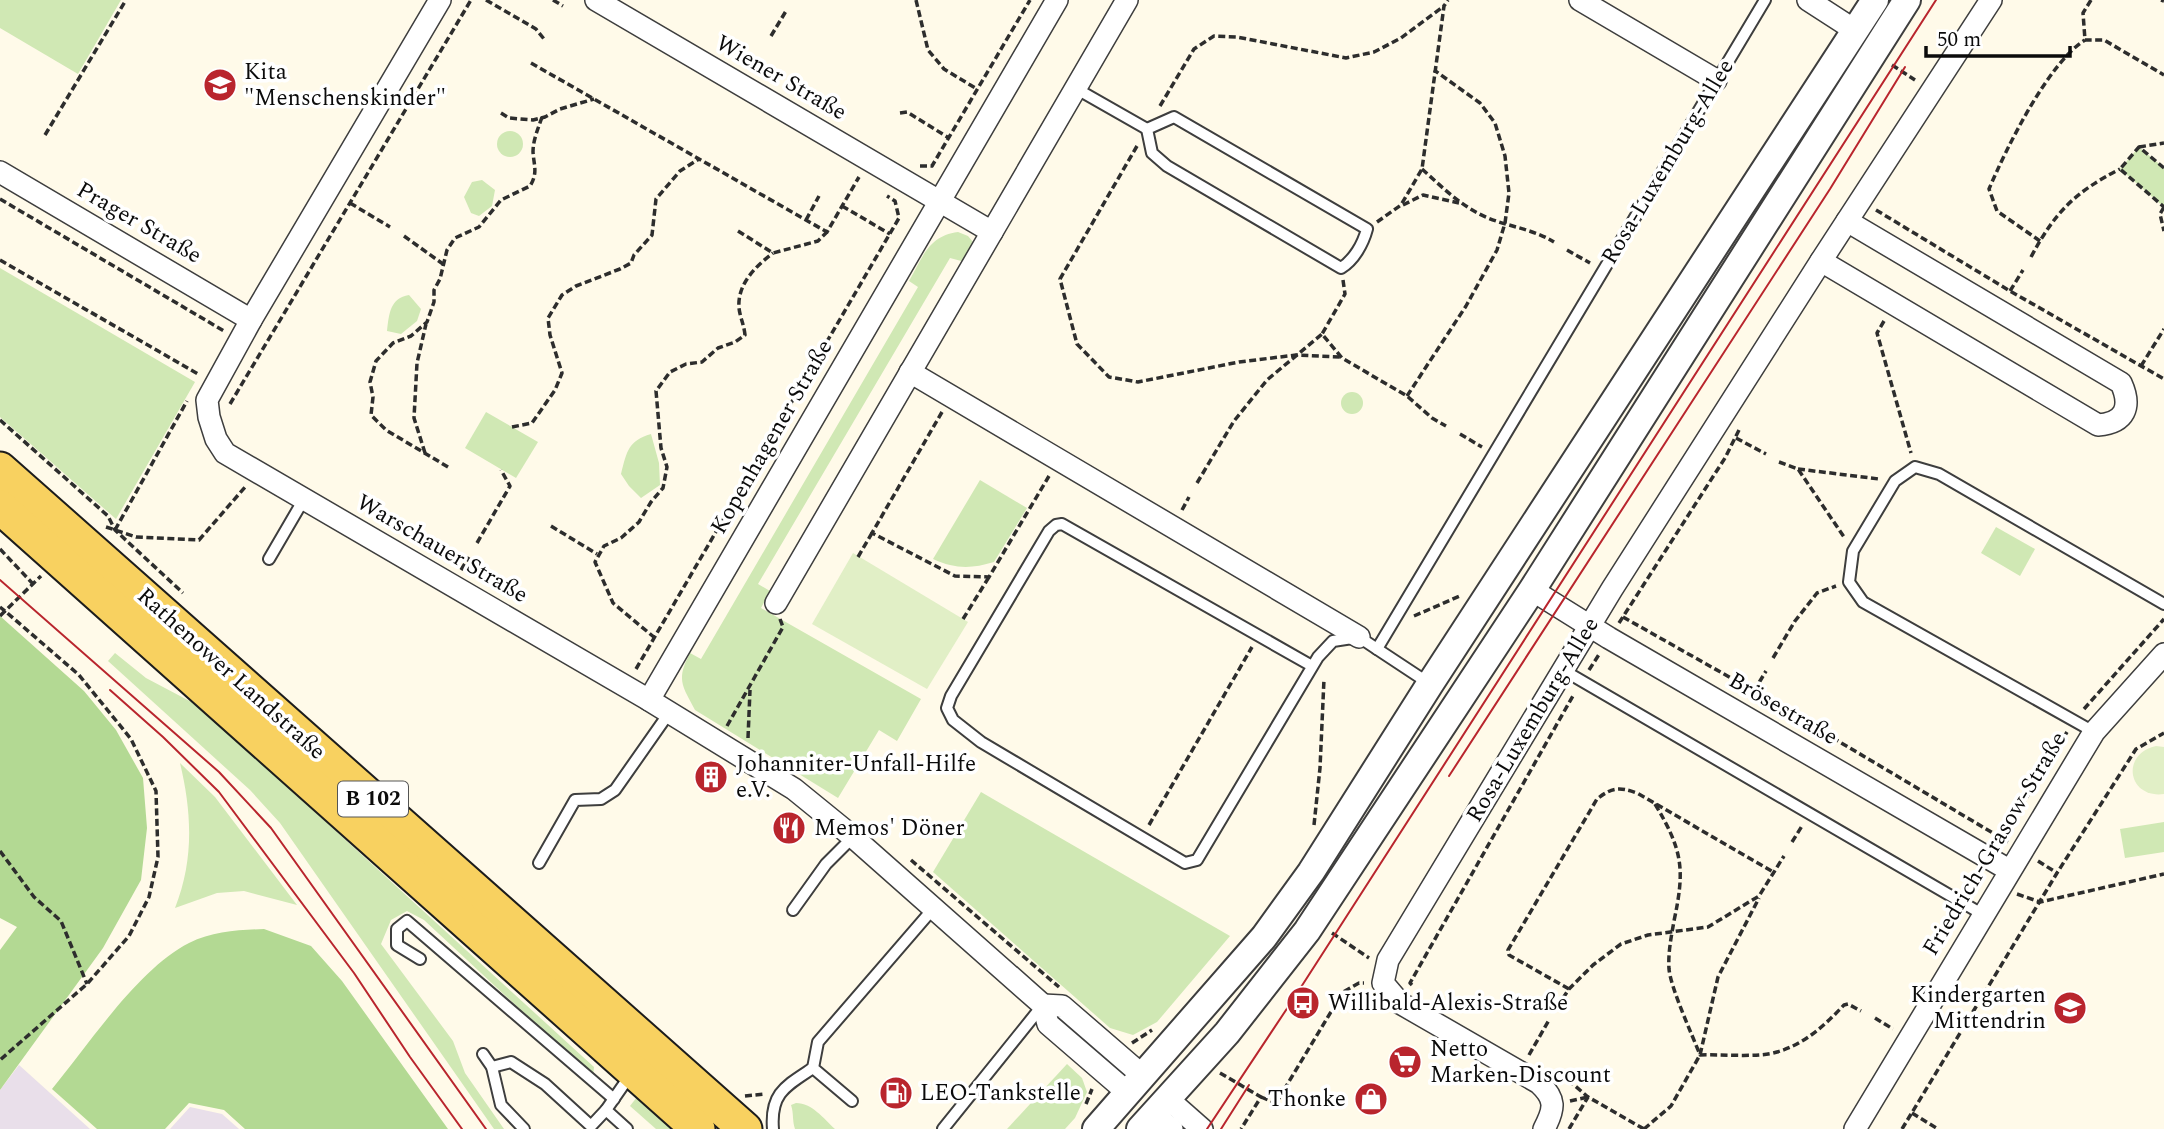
<svg xmlns="http://www.w3.org/2000/svg" width="2164" height="1129" viewBox="0 0 2164 1129" font-family="Spectral,serif">
<style>
.industrial{fill:#e9dfea}
.green{fill:#d0e8b4}
.forest{fill:#b3d993}
.pitch{fill:#e1efc6}
.lines{fill:none;stroke-linecap:round;stroke-linejoin:round}
.service-casing{stroke:#3e3e3e;stroke-width:14}
.minor-casing{stroke:#3e3e3e;stroke-width:24}
.tertiary-casing{stroke:#3e3e3e;stroke-width:30}
.primary-casing{stroke:#1c1c1c;stroke-width:37}
.path{stroke:#2d2d2d;stroke-width:3.5;stroke-dasharray:7 3.5;stroke-linecap:butt}
.service{stroke:#fff;stroke-width:10}
.minor{stroke:#fff;stroke-width:21}
.tertiary{stroke:#fff;stroke-width:26}
.primary{stroke:#f8d160;stroke-width:33}
.tram{stroke:#b9252d;stroke-width:2}
.labels{text-anchor:middle;dominant-baseline:central;stroke-width:7;stroke-linejoin:round;paint-order:stroke}
.shield{fill:#fff;stroke:#545454;stroke-width:2}
.shield-label{font-size:21px;font-weight:bold;fill:#0b0b0b}
.poi-label{font-size:23px;fill:#0b0b0b;stroke:#fff;text-anchor:start}
.street-label{font-size:23px;fill:#0b0b0b;stroke:#fff}
</style>
<rect width="100%" height="100%" fill="#fffae9"/>
<!-- industrial -->
<g class="industrial">
<polygon points="19,1065 90,1129 0,1129 0,1090"/>
<polygon points="190,1107 222,1114 239,1129 170,1129"/>
</g>
<!-- green -->
<g class="green">
<polygon points="0,0 121,0 78,74 0,28"/>
<circle cx="510" cy="144" r="13"/>
<polygon points="2139,147 2164,168 2164,207 2120,169"/>
<polygon points="482,180 495,190 492,206 479,216 471,213 464,197 472,182"/>
<path d="M 958,232 L 968,236 L 973,242 L 972,250 L 965,262 L 950,258 L 758,584 L 770,591 L 761,608 L 921,699 L 897,741 L 879,730 L 838,798 L 695,710 C 682,685 676,680 690,653 L 701,659 L 918,287 L 909,281 C 923,257 928,236 958,232 Z"/>
<polygon points="0,268 195,382 116,519 0,417"/>
<path d="M 409,295 L 421,309 L 417,321 L 401,334 L 387,331 C 389,314 390,298 409,295 Z"/>
<circle cx="1352" cy="403" r="11"/>
<polygon points="486,412 538,442 516,478 465,448"/>
<path d="M 651,434 L 659,463 L 660,485 L 641,498 L 629,486 L 621,474 C 627,451 628,441 651,434 Z"/>
<path d="M 980,480 L 1027,508 L 994,562 C 971,569 955,569 933,559 Z"/>
<polygon points="1996,527 2035,549 2020,576 1981,553"/>
<polygon points="115,653 146,678 199,706 594,1067 593,1077 424,920 407,911 391,920 381,944 453,1041 465,1073 504,1129 494,1129 280,823 250,790 108,661"/>
<path d="M 180,763 L 215,797 L 297,905 L 244,891 L 217,893 L 175,908 C 194,860 192,813 180,763 Z"/>
<polygon points="981,792 1230,936 1157,1022 1133,1035 1110,1028 933,872"/>
<polygon points="2164,822 2164,852 2125,858 2120,829"/>
<polygon points="1067,1064 1082,1078 1087,1092 1075,1118 1065,1129 1007,1129"/>
<polygon points="637,1097 672,1129 656,1129 630,1106"/>
<path d="M 796,1103 C 812,1103 823,1118 835,1129 L 795,1129 C 792,1120 794,1114 791,1105 Z"/>
</g>
<!-- forest -->
<g class="forest">
<polygon points="0,616 84,691 116,730 143,778 147,828 141,880 103,948 0,1090 0,950 17,927 0,918"/>
<path d="M 264,929 L 311,946 L 342,981 L 448,1129 L 245,1129 L 224,1110 L 189,1103 L 165,1129 L 97,1129 L 52,1089 C 89,1044 139,968 189,943 C 213,931 238,930 264,929 Z"/>
</g>
<!-- pitch -->
<g class="pitch">
<polygon points="853,553 968,622 927,689 812,624"/>
<path d="M 2156,746 L 2164,747 L 2164,794 C 2128,799 2120,754 2156,746 Z"/>
</g>
<g class="lines">
<defs>
<g id="service">
<polyline points="1075,88 1147,129"/>
<path d="M 1174,117 L 1367,229 C 1363,244 1354,260 1341,268 L 1167,166 L 1152,153 L 1147,129 Z"/>
<polyline points="269,559 304,499"/>
<polyline points="1377,649 1430,684"/>
<polyline points="1312,666 1062,524 1056,525 1049,531 951,696 947,708 953,720 981,742 1185,863 1197,860 1318,657 1333,641 1359,637 1377,649 1765,0"/>
<polyline points="1563,670 1982,914"/>
<polyline points="2094,732 1863,602 1849,582 1853,551 1895,481 1915,467 1939,474 2164,604"/>
<polyline points="539,863 575,800 601,799 615,790 669,713"/>
<polyline points="793,910 826,864 853,837"/>
<polyline points="420,959 397,945 397,929 407,921 614,1099"/>
<polyline points="483,1054 492,1067 501,1105 524,1129"/>
<polyline points="492,1067 511,1062 545,1084 591,1126 606,1110"/>
<polyline points="852,1101 813,1068 818,1042 932,910"/>
<polyline points="627,1129 606,1110 631,1074"/>
<path d="M 773,1129 C 770,1093 786,1086 813,1068"/>
<polyline points="943,1129 1042,1006"/>
</g>
<g id="minor">
<polyline points="440,0 251,320 207,400 209,417 216,439 225,453 649,700 794,789 853,837 1043,1005 1048,1024 1128,1093"/>
<polyline points="596,0 992,232"/>
<polyline points="1580,0 1716,80"/>
<polyline points="1808,0 1856,31"/>
<polyline points="0,172 251,320"/>
<path d="M 1821,261 L 2098,425 C 2125,423 2132,407 2121,383 L 1847,221"/>
<polyline points="910,372 1359,637"/>
<polyline points="1532,590 1609,638 2009,870"/>
<polyline points="776,603 1127,0"/>
<polyline points="649,700 1057,0"/>
<polyline points="1043,1005 1062,1006 1143,1076"/>
<polyline points="1168,1099 1202,1129"/>
<polyline points="1153,1115 1172,1129"/>
<path d="M 1544,1129 C 1555,1108 1556,1099 1539,1083 L 1400,1003 L 1383,983 L 1388,960 L 1612,589 L 1821,261 L 1991,0"/>
<polyline points="1855,1129 2094,732 2164,654"/>
</g>
<g id="tertiary">
<polyline points="1096,1129 1264,937 1311,872 1430,684 1875,0"/>
<polyline points="1140,1129 1227,1033 1307,931 1532,590 1907,0"/>
</g>
<g id="primary">
<polyline points="0,469 745,1129"/>
<polyline points="0,507 698,1129"/>
</g>
</defs>
<!-- service casing -->
<use href="#service" class="service-casing"/>
<!-- minor casing -->
<use href="#minor" class="minor-casing"/>
<!-- tertiary casing -->
<use href="#tertiary" class="tertiary-casing"/>
<!-- primary casing -->
<use href="#primary" class="primary-casing"/>
<!-- path -->
<g class="path">
<polyline points="486,0 536,29 544,39"/>
<polyline points="553,0 563,6"/>
<polyline points="916,0 928,50 944,69 977,89"/>
<polyline points="2091,0 2083,13 2085,40 2104,40 2164,75"/>
<polyline points="2161,0 2164,1"/>
<polyline points="771,36 786,11"/>
<polyline points="531,63 827,232 859,177"/>
<polyline points="1892,65 1915,80"/>
<polyline points="1160,106 1194,49 1214,36 1237,37 1346,58 1374,52 1401,38 1444,6"/>
<polyline points="501,113 509,118 533,120 545,117 560,109 594,99"/>
<polyline points="900,113 907,112 949,138"/>
<polyline points="45,135 126,0"/>
<polyline points="1137,146 1060,279 1077,344 1109,377 1138,382 1239,362 1296,355 1341,357"/>
<polyline points="2139,147 2164,143"/>
<polyline points="920,166 932,166 1030,0"/>
<polyline points="2164,168 2139,147 2120,169 2164,207"/>
<path d="M 1422,169 C 1443,188 1462,207 1488,218 C 1510,227 1533,229 1554,242"/>
<polyline points="0,199 224,331"/>
<polyline points="350,203 390,227"/>
<polyline points="1403,205 1423,195 1459,203"/>
<polyline points="842,206 890,234"/>
<polyline points="2164,207 2160,214 2164,231"/>
<polyline points="1876,210 2010,291 2164,379"/>
<polyline points="806,220 819,196"/>
<polyline points="1377,222 1401,205 1422,169 1444,6 1448,0"/>
<polyline points="738,231 773,253 818,241 827,232"/>
<polyline points="404,236 443,264"/>
<path d="M 2040,241 L 1997,211 L 1989,189 C 2006,149 2048,63 2085,40"/>
<polyline points="1567,250 1590,263"/>
<path d="M 2031,257 C 2055,212 2075,192 2120,169"/>
<polyline points="0,260 198,374"/>
<polyline points="1343,280 1345,294 1322,334 1342,358 1407,396 1432,418 1446,426"/>
<polyline points="2010,291 2023,270"/>
<polyline points="1884,321 1877,333 1911,453"/>
<polyline points="2141,366 2164,329"/>
<polyline points="1407,396 1466,306 1497,250 1505,223 1509,193 1505,156 1495,123 1480,103 1434,70"/>
<polyline points="230,404 471,0"/>
<polyline points="942,412 872,533 955,576 989,577 1049,476"/>
<polyline points="0,420 108,516 115,530 183,593"/>
<polyline points="512,427 532,423 555,390 562,373 550,335 548,318 562,295 576,286 620,269 631,263 634,255 652,235 656,199 680,171 699,159"/>
<polyline points="1460,434 1482,447"/>
<polyline points="1736,438 1766,454"/>
<polyline points="425,453 414,418 417,363 426,324"/>
<polyline points="1779,462 1798,469 1844,537"/>
<path d="M 448,467 L 386,430 L 371,415 L 373,397 L 370,382 L 376,361 L 393,343 L 411,336 L 427,322 L 434,302 L 434,290 L 440,279 L 447,250 L 455,238 L 479,227 L 501,200 L 530,186 C 538,173 534,166 533,152 C 533,140 538,129 542,117"/>
<polyline points="1798,469 1879,479"/>
<polyline points="1197,483 1234,421 1267,380 1322,334"/>
<polyline points="1182,510 1189,497"/>
<polyline points="551,526 597,554"/>
<polyline points="106,527 136,537 199,540 246,486"/>
<polyline points="115,530 187,401"/>
<polyline points="477,543 510,486 501,470"/>
<polyline points="0,549 34,585"/>
<polyline points="858,557 872,533"/>
<polyline points="461,570 469,557"/>
<polyline points="0,607 5,611 41,576"/>
<polyline points="0,616 5,611 79,675 131,739 156,791 158,857 149,897 129,936 87,984 0,1060"/>
<polyline points="1414,616 1462,595"/>
<polyline points="1623,617 1754,691 2008,842"/>
<polyline points="963,619 989,577"/>
<polyline points="1619,623 1725,458 1739,430"/>
<path d="M 655,638 L 613,603 L 595,562 L 604,546 L 621,538 L 639,522 L 651,502 L 663,488 L 667,467 L 661,448 L 656,391 L 670,372 L 686,364 L 702,362 L 718,348 L 735,342 L 745,335 C 744,325 740,317 739,308 C 737,284 756,266 773,253"/>
<polyline points="1773,658 1795,621 1817,593 1836,586"/>
<polyline points="636,669 899,218 895,201 887,196"/>
<polyline points="1589,670 1600,653"/>
<polyline points="1754,691 1766,671"/>
<polyline points="2084,709 2164,619"/>
<polyline points="727,726 783,627 780,619"/>
<polyline points="748,738 750,690"/>
<path d="M 1655,804 C 1683,851 1685,869 1674,921 C 1671,938 1668,953 1669,969 C 1671,989 1692,1034 1700,1055 C 1721,1054 1759,1058 1777,1052 C 1805,1044 1825,1025 1844,1005 L 1848,1004 L 1861,1011"/>
<polyline points="1149,825 1252,647"/>
<polyline points="1314,825 1320,768 1324,679"/>
<polyline points="1792,842 1802,826"/>
<polyline points="1999,842 2067,732"/>
<polyline points="0,851 34,897 61,921 87,984"/>
<polyline points="911,860 1059,987"/>
<polyline points="2038,861 2057,873"/>
<polyline points="1971,890 1980,876"/>
<polyline points="2017,894 2040,902 2164,874"/>
<polyline points="1332,933 1369,958"/>
<polyline points="1947,933 1957,915"/>
<polyline points="1412,985 1410,983 1574,694"/>
<path d="M 1569,989 L 1509,955 L 1508,950 L 1597,799 C 1612,787 1620,787 1637,793 L 1775,873"/>
<polyline points="1557,1007 1569,989 1593,965 1621,944 1648,935 1708,927 1759,896 1784,856"/>
<polyline points="1875,1018 1893,1029"/>
<polyline points="1132,1043 1152,1030"/>
<polyline points="1529,1055 1549,1020"/>
<polyline points="1220,1073 1261,1097 1241,1129"/>
<polyline points="1560,1073 1588,1097"/>
<polyline points="745,1096 765,1094"/>
<polyline points="1261,1097 1276,1103 1343,992 1359,983 1364,983"/>
<polyline points="1570,1101 1588,1097"/>
<polyline points="1086,1104 1092,1089"/>
<polyline points="1912,1113 1938,1129"/>
<polyline points="1569,1129 1588,1097 1644,1129"/>
<polyline points="1644,1129 1671,1106 1700,1055 1718,977 1759,898"/>
<polyline points="1902,1129 2057,873 2136,749 2164,733"/>
</g>
<!-- service -->
<use href="#service" class="service"/>
<!-- minor -->
<use href="#minor" class="minor"/>
<!-- tertiary -->
<use href="#tertiary" class="tertiary"/>
<!-- primary -->
<use href="#primary" class="primary"/>
<!-- tram -->
<g class="tram">
<polyline points="0,580 219,772 271,828 486,1129"/>
<polyline points="110,690 163,737 219,792 354,973 410,1057 462,1129"/>
<polyline points="1449,776 1830,189 1905,67"/>
<polyline points="1207,1129 1294,998 1936,0"/>
<polyline points="1221,1129 1249,1085"/>
</g>
</g>
<!-- icons -->
<defs>
<symbol id="school-disc" viewBox="-11 -11 22 22"><circle r="9.5" fill="#b9252d" stroke="#fff"/><path d="M0-5L7-2L0 1L-7-2ZM-4 1L0 2.5L4 1V4Q0 6-4 4Z" fill="#fff"/></symbol>
<symbol id="building-disc" viewBox="-11 -11 22 22"><circle r="9.5" fill="#b9252d" stroke="#fff"/><path d="M-4-6H4V6H1V3H-1V6H-4ZM-2.5-4.3h1.7v1.8h-1.7ZM.8-4.3h1.7v1.8H.8ZM-2.5-1h1.7V.8h-1.7ZM.8-1h1.7V.8H.8Z" fill="#fff"/></symbol>
<symbol id="restaurant-disc" viewBox="-11 -11 22 22"><circle r="9.5" fill="#b9252d" stroke="#fff"/><path d="M-5-6h1v4h1v-4h1v4h1v-4h1v5L-1.5 .5V6h-2V.5L-5-1ZM5-6V6H3V1.5H1.5Q1.5-4 5-6Z" fill="#fff"/></symbol>
<symbol id="bus-disc" viewBox="-11 -11 22 22"><circle r="9.5" fill="#b9252d" stroke="#fff"/><path d="M-5-6H5V4H4V6H2V4H-2V6H-4V4H-5ZM-3.5-4V0h7V-4ZM-3.5 1.2v1.5H-2V1.2ZM2 1.2v1.5H3.5V1.2Z" fill="#fff"/></symbol>
<symbol id="supermarket-disc" viewBox="-11 -11 22 22"><circle r="9.5" fill="#b9252d" stroke="#fff"/><path d="M-6-5.5h2.5l.6 2H6L4.5 2H-2.5L-4.4-4H-6ZM-1.5 3.2a1.3 1.3 0 1 0 .1 0ZM3 3.2a1.3 1.3 0 1 0 .1 0Z" fill="#fff"/></symbol>
<symbol id="fuel-disc" viewBox="-11 -11 22 22"><circle r="9.5" fill="#b9252d" stroke="#fff"/><path d="M-5.5-6h7V0h2V4h1.3V-2.5L3-4.5l.8-.8L6-3V5H2.5V1h-1V6h-7ZM-4.2-4.7v3.2H.2V-4.7Z" fill="#fff"/></symbol>
<symbol id="shop-disc" viewBox="-11 -11 22 22"><circle r="9.5" fill="#b9252d" stroke="#fff"/><path d="M-5-2.5h2.3a2.7 3.5 0 0 1 5.4 0H5L5.5 6h-11ZM-1.5-2.5h3a1.5 2.3 0 0 0-3 0Z" fill="#fff"/></symbol>
</defs>
<g fill-rule="evenodd">
<use href="#school-disc" x="201" y="66" width="38" height="38"/>
<use href="#building-disc" x="692" y="758" width="38" height="38"/>
<use href="#restaurant-disc" x="770" y="809" width="38" height="38"/>
<use href="#bus-disc" x="1284" y="984" width="38" height="38"/>
<use href="#school-disc" x="2051" y="989" width="38" height="38"/>
<use href="#supermarket-disc" x="1386" y="1043" width="38" height="38"/>
<use href="#fuel-disc" x="877" y="1074" width="38" height="38"/>
<use href="#shop-disc" x="1352" y="1080" width="38" height="38"/>
</g>
<g class="labels">
<!-- shield labels -->
<rect class="shield" x="338" y="781.5" width="70" height="35" rx="5"/>
<g class="shield-label">
<text x="373" y="799">B 102</text>
</g>
<!-- poi labels -->
<g class="poi-label">
<text x="244" y="72">Kita<tspan x="244" dy="26">"Menschenskinder"</tspan></text>
<text x="736" y="764">Johanniter-Unfall-Hilfe<tspan x="736" dy="26">e.V.</tspan></text>
<text x="814" y="828">Memos' Döner</text>
<text x="2046" y="995" text-anchor="end">Kindergarten<tspan x="2046" dy="26">Mittendrin</tspan></text>
<text x="1328" y="1003">Willibald-Alexis-Straße</text>
<text x="1430" y="1049">Netto<tspan x="1430" dy="26">Marken-Discount</tspan></text>
<text x="920" y="1093">LEO-Tankstelle</text>
<text x="1346" y="1099" text-anchor="end">Thonke</text>
</g>
<!-- street labels -->
<g class="street-label">
<text transform="translate(781 78) rotate(30)">Wiener Straße</text>
<text transform="translate(1668 162) rotate(-59)">Rosa-Luxemburg-Allee</text>
<text transform="translate(139 223) rotate(30)">Prager Straße</text>
<text transform="translate(772 437) rotate(-60)">Kopenhagener Straße</text>
<text transform="translate(442 549) rotate(30)">Warschauer Straße</text>
<text transform="translate(231 674) rotate(42)">Rathenower Landstraße</text>
<text transform="translate(1783 709) rotate(30)">Brösestraße</text>
<text transform="translate(1533 720) rotate(-59)">Rosa-Luxemburg-Allee</text>
<text transform="translate(1995 844) rotate(-59)">Friedrich-Grasow-Straße</text>
</g>
</g>
<!-- scale -->
<path d="M1926 46v10h144v-10" fill="none" stroke="#0b0b0b" stroke-width="3.5"/>
<text x="1937" y="46" font-size="21" fill="#0b0b0b" stroke="#ffffff" stroke-width="5" paint-order="stroke">50 m</text>
</svg>
